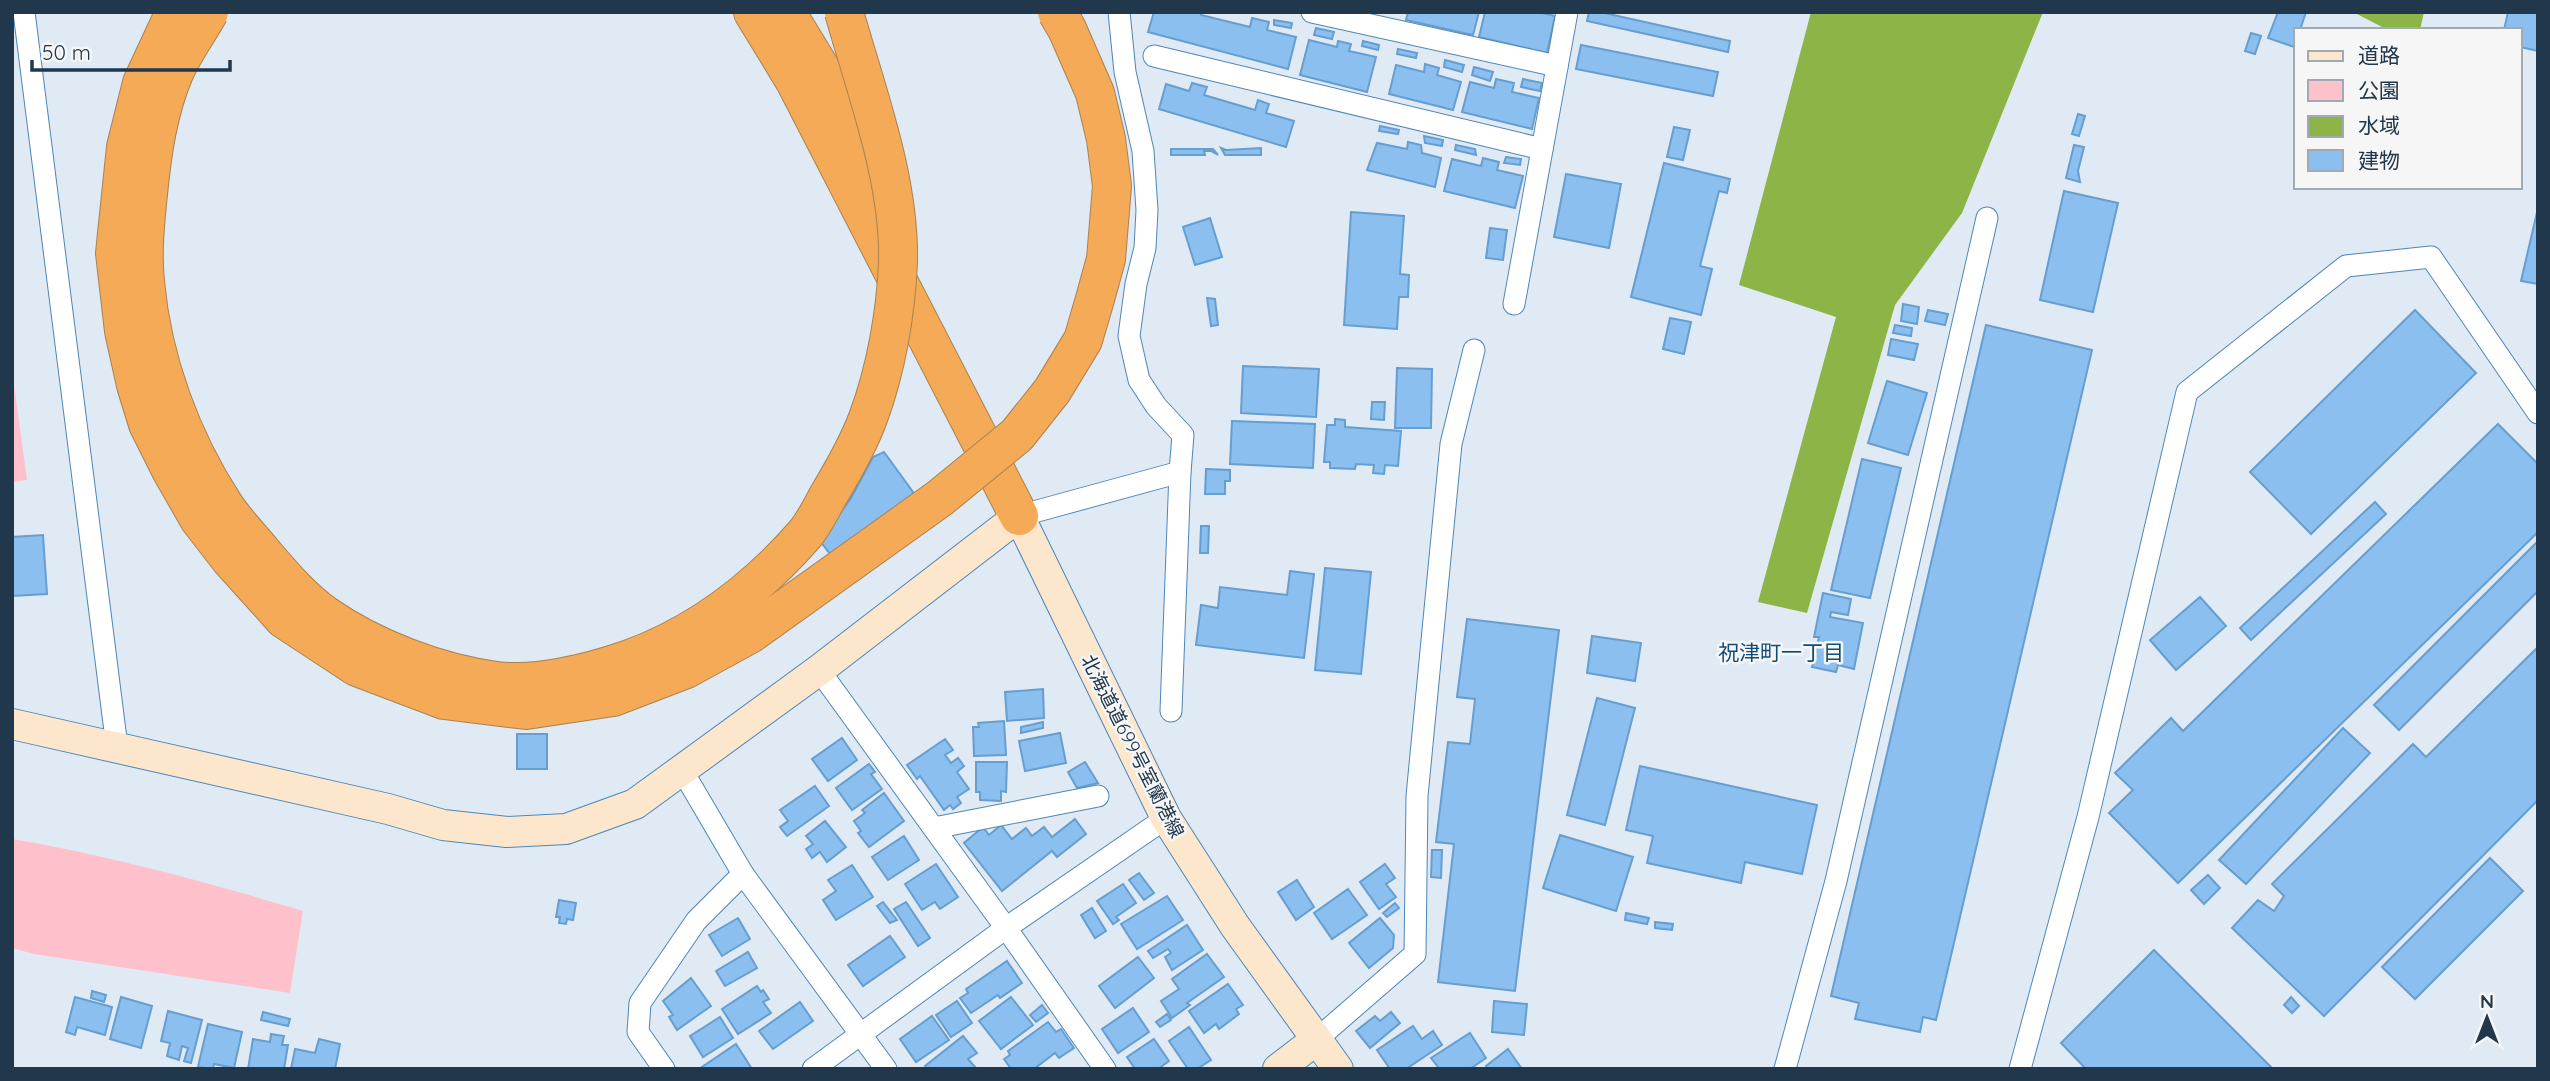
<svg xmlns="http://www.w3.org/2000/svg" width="2550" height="1081" viewBox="0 0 2550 1081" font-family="Quicksand,'Noto Sans JP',sans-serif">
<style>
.green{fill:#fec1cc}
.water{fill:#8db447}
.building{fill:#8bbfef;stroke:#669ed0;stroke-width:2}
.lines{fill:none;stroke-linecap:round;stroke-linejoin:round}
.street-casing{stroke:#4e86b7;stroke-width:23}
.secondary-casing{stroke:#4e86b7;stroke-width:32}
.highway-casing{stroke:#aa8252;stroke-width:40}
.street{stroke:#fff;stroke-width:21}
.secondary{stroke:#fce6cc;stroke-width:30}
.highway{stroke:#f4aa56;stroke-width:38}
.highway-bridge-casing{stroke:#aa8252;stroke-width:40;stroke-linecap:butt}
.highway-bridge{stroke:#f4aa56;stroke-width:38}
.labels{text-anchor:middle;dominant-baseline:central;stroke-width:5;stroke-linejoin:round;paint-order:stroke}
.street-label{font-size:19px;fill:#20374c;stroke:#f6f6f6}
.neighbourhood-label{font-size:21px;fill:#104c79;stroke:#f6f6f6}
</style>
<rect width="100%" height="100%" fill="#dfeaf5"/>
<!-- green -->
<g class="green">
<polygon points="12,370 27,480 12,482"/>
<path d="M 12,839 C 111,856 207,882 303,911 L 290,993 L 34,954 L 12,948 Z"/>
</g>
<!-- water -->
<g class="water">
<polygon points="1811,12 2043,12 1962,213 1895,305 1807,613 1758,602 1836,317 1739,285"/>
<polygon points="2353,12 2424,12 2420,30 2388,30"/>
</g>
<!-- building -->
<g class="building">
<polygon points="1154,12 1201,12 1201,15 1250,27 1252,18 1269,22 1267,30 1296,37 1288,69 1148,32"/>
<polygon points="1408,12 1479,12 1473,35 1406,20"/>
<polygon points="1485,12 1538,12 1555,16 1547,53 1479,37"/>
<polygon points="1589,12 1600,12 1730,41 1728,52 1587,21"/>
<polygon points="2278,12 2306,12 2300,30 2296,30 2294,47 2268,38"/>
<polygon points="2508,12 2538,12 2538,51 2520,47 2520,30 2504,30"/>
<polygon points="1274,20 1292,23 1291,28 1274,25"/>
<polygon points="1316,28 1334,32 1332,39 1314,35"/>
<polygon points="2251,33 2261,36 2255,54 2245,51"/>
<polygon points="1309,40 1337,47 1338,41 1351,44 1349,51 1376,57 1367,92 1300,75"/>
<polygon points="1363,41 1379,45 1378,50 1362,46"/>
<polygon points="1581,45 1718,72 1713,96 1576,69"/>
<polygon points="1398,49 1417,53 1416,58 1397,54"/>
<polygon points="1445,60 1464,65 1462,72 1444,67"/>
<polygon points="1425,64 1439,68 1437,75 1461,82 1453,110 1389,94 1396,65 1424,72"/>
<polygon points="1474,67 1493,72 1490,81 1472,75"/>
<polygon points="1496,79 1514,83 1512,92 1539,98 1532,129 1462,112 1470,82 1494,88"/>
<polygon points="1523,79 1542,83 1540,91 1521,87"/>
<polygon points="1192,83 1207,87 1204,95 1255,110 1258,100 1269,104 1266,113 1294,121 1286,147 1159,109 1166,84 1189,91"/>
<polygon points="2078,114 2085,116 2079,136 2072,134"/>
<polygon points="1380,126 1399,130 1398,134 1379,131"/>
<polygon points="1674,127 1690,130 1683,160 1667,157"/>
<polygon points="1424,136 1443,140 1442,146 1425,143"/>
<polygon points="1408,142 1421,145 1422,153 1441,158 1435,187 1367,170 1377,143 1407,149"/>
<polygon points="1456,145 1475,149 1476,155 1455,150"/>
<polygon points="2074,145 2084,147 2078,171 2080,182 2066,178"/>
<polygon points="1221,148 1226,150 1261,148 1261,155 1225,155"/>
<polygon points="1171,149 1213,149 1218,155 1211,151 1204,151 1205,155 1171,155"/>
<polygon points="1506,157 1521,159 1520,165 1504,163"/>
<polygon points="1483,158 1499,162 1497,170 1523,176 1515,208 1444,191 1452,159 1481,166"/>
<polygon points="1664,163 1730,179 1727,193 1719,191 1700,266 1712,269 1701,315 1631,297"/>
<polygon points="1566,174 1621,184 1609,248 1554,237"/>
<polygon points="2064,191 2118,203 2093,312 2040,300"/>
<polygon points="2538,208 2538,284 2521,281"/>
<polygon points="1351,212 1404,216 1400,274 1409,275 1408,297 1399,297 1397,329 1344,325"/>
<polygon points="1210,218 1222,257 1195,265 1183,227"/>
<polygon points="1490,228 1507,230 1503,260 1486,258"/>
<polygon points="1207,298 1215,299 1218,325 1211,326"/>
<polygon points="1903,304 1919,307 1917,324 1901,321"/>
<polygon points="1928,310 1948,314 1945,325 1925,321"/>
<polygon points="2415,310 2476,373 2311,534 2250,472"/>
<polygon points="1670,318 1691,322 1684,354 1663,349"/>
<polygon points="1895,325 1912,328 1911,336 1893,333"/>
<polygon points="1986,325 2092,350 1936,1020 1923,1017 1920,1032 1855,1019 1859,1003 1831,996"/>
<polygon points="1891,339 1918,344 1914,360 1888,355"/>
<polygon points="1243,366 1319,369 1316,417 1241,413"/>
<polygon points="1397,368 1432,369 1431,428 1395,428"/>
<polygon points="1887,381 1927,393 1908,455 1868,443"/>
<polygon points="1372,402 1385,402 1384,420 1371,419"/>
<polygon points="1335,419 1345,420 1345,427 1401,431 1398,466 1385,465 1384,474 1373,473 1374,465 1356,464 1355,469 1330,468 1330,462 1324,462 1327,425 1335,425"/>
<polygon points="1232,421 1315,424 1313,468 1230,464"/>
<polygon points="2498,424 2538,464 2538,532 2178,883 2109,813 2133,790 2115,773 2171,718 2183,731"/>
<polygon points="884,452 913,492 912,497 830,554 820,541 851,498 873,457"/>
<polygon points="1862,459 1901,468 1870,598 1831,590"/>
<polygon points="1206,469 1230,470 1230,481 1225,481 1225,494 1205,494"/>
<polygon points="2375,502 2386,514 2251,640 2240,628"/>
<polygon points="1201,526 1209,526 1208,553 1200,553"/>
<polygon points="43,535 47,594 12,596 12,537"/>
<polygon points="2538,541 2538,591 2399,730 2374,705"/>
<polygon points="1325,568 1371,572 1361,674 1315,670"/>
<polygon points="1290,571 1314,574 1304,658 1196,645 1201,605 1218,608 1220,587 1287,595"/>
<polygon points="1823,593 1851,599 1848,615 1831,612 1830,617 1863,623 1854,669 1838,665 1836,672 1812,667 1819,637 1814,637"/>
<polygon points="2200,597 2226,626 2176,670 2150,640"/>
<polygon points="1467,619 1559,630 1515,991 1438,982 1454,844 1436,842 1448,742 1470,744 1475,699 1457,697"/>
<polygon points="1592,636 1641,643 1635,681 1587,673"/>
<polygon points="2538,647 2538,800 2324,1016 2232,928 2258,900 2274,911 2284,896 2272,884 2413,744 2426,757"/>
<polygon points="1043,689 1044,718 1007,721 1005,692"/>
<polygon points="1597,698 1635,708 1605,825 1567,815"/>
<polygon points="1004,721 1006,755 974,756 973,727 979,727 978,723"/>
<polygon points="1043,722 1043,728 1021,733 1021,727"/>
<polygon points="2343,728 2370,753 2246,884 2219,860"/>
<polygon points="1060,733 1066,763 1025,771 1019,741"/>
<rect x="517" y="734" width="30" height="35"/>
<polygon points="842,738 857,760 828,781 812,759"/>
<polygon points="945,739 953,750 945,755 951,763 958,758 964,766 957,772 969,789 957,797 961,803 953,809 950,805 944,810 920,776 917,779 907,765"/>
<polygon points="976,762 1007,762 1006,792 1001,791 1001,801 980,800 980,792 976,792"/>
<polygon points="1085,762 1098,783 1077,788 1068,772"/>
<polygon points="869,764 875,772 871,774 882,789 852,810 836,788"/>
<polygon points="1640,766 1817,805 1802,874 1745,862 1741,883 1647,863 1653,836 1626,830"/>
<polygon points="815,786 829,806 787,836 780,827 788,821 780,810"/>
<polygon points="884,793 904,821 869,847 858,833 861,831 854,821 865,813 862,810"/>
<polygon points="1075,819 1086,834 1057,857 1052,851 1002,891 964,843 983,827 989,835 1001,825 1012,839 1026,828 1032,836 1044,827 1052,837"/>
<polygon points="825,821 846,847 827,862 820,852 812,858 806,849 813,844 806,836"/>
<polygon points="1560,835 1633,857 1616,911 1543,888"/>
<polygon points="904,836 919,860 888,880 872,857"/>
<polygon points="1432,850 1442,850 1441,878 1431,877"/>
<polygon points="2490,858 2523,891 2415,999 2382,967"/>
<polygon points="936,864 958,897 940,909 935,902 922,910 905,884"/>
<polygon points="1385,864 1395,878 1386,884 1396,897 1379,909 1360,882"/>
<polygon points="852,865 873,897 836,920 823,900 836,891 828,880"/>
<polygon points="1139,873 1154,893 1144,900 1129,880"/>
<polygon points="2208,875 2220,888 2204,904 2191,890"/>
<polygon points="1297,880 1314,907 1296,920 1278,892"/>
<polygon points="1123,884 1136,903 1116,917 1119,920 1113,924 1097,901"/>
<polygon points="1348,889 1367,915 1332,939 1314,913"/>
<polygon points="1167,896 1183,920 1137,949 1121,924"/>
<polygon points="559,900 576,903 573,920 567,919 566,924 559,923 560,917 556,917"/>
<polygon points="883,902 897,920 890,923 877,906"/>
<polygon points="906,902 930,938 918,946 894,909"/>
<polygon points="1395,903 1399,908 1387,917 1383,913"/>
<polygon points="1092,908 1106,931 1095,938 1081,915"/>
<polygon points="1626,913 1649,918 1647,924 1625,920"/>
<polygon points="738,918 750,939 722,956 709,935"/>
<polygon points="1380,918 1394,935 1393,948 1369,968 1349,943"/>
<polygon points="1655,922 1673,924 1672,930 1655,928"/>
<polygon points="1187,925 1203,950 1172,970 1165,957 1171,953 1168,949 1153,958 1148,951"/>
<polygon points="890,936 905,957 863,986 848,965"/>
<polygon points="2154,950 2273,1069 2086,1069 2061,1043"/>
<polygon points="748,952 757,968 725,986 716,971"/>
<polygon points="1207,954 1224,977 1187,1003 1190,1005 1172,1018 1161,1001 1179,989 1172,979"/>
<polygon points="1138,957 1154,978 1115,1008 1099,986"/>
<polygon points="1007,961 1022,983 1000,998 998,995 971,1013 960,998 968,993 966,989"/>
<polygon points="691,978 711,1006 677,1030 669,1017 673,1015 663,1001"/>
<polygon points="1228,984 1243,1005 1236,1009 1239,1014 1219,1029 1216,1024 1204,1033 1189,1011"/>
<polygon points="757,986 761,992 763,990 769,999 763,1002 771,1013 738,1034 722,1009"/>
<polygon points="92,991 106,995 104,1002 91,998"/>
<polygon points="75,997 112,1007 105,1035 77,1027 75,1035 66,1032"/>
<polygon points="121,997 152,1006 141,1048 110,1039"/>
<polygon points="1011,997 1033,1025 1001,1049 979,1021"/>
<polygon points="2291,997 2299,1006 2292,1013 2284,1005"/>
<polygon points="957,1001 972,1023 951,1037 936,1015"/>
<polygon points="1494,1001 1527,1004 1524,1035 1492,1032"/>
<polygon points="800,1002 813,1021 773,1049 759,1031"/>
<polygon points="1042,1005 1048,1013 1036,1022 1030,1015"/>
<polygon points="1133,1008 1149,1032 1118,1053 1102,1029"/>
<polygon points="168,1011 202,1020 191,1063 184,1061 188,1048 182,1046 179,1060 167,1056 170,1043 161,1041"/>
<polygon points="263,1012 290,1019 288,1026 261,1020"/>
<polygon points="1391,1012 1400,1023 1370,1048 1356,1031 1375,1016 1380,1021"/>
<polygon points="1167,1014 1171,1020 1160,1027 1156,1022"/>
<polygon points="932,1016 949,1040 916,1062 900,1039"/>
<polygon points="720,1017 733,1038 703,1057 690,1036"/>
<polygon points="1048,1022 1056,1032 1061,1029 1074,1048 1059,1058 1055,1053 1034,1069 1011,1069 1004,1059 1010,1055 1008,1051"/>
<polygon points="208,1024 242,1032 234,1068 214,1064 213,1069 198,1067"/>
<polygon points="1413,1026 1422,1039 1433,1031 1442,1045 1406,1069 1390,1069 1377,1050"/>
<polygon points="1189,1027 1211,1060 1197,1069 1188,1069 1169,1041"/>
<polygon points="1470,1033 1486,1058 1470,1069 1436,1069 1438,1067 1431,1058"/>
<polygon points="271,1034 284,1036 282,1045 288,1045 284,1069 248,1069 253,1039 270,1042"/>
<polygon points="963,1036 977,1053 968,1059 976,1068 927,1069 925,1066"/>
<polygon points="319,1039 340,1044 335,1069 291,1069 295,1049 315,1053"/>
<polygon points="1154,1039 1169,1061 1158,1069 1135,1069 1127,1057"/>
<polygon points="736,1044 752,1069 699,1069"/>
<polygon points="1508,1049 1522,1069 1488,1069 1486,1066"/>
</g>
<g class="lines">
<defs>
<g id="street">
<polyline points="24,12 117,747"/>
<polyline points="1119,12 1125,72 1143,151 1147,210 1145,248 1136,284 1129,336 1139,380 1156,406 1183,435 1180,472 1171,711"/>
<polyline points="1312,12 1557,66"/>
<polyline points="1154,56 1542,149"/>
<polyline points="1514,304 1567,12"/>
<polyline points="1019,516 1180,472"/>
<polyline points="819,670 1006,928 1105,1069"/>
<polyline points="682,770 743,874 886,1069"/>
<polyline points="934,828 1098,796"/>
<polyline points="1316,1040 1415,954 1417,796 1451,444 1474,350"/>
<polyline points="664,1069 638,1032 640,1003 696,921 743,874"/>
<polyline points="813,1069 1006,928 1166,818"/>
<polyline points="1785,1069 1836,881 1987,218"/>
<polyline points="2020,1069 2088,817 2187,392 2346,266 2431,257 2538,413"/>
</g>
<g id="secondary">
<polyline points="12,724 388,809 443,825 507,832 566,829 635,804 819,670 1019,516 1166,818 1235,926 1338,1069"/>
<polyline points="1278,1069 1316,1040"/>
</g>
<g id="highway">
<polyline points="753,12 795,81 1019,516"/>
<polyline points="786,12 828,81 869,170"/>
</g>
</defs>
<!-- street casing -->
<use href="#street" class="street-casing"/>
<!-- secondary casing -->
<use href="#secondary" class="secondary-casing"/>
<!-- highway casing -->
<use href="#highway" class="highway-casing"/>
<!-- street -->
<use href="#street" class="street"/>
<!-- secondary -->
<use href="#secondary" class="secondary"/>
<!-- highway -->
<use href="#highway" class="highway"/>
<defs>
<g id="highway-bridge">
<polyline points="175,12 142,83 126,147 115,253 124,331 136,385 148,424 171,470 199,519 230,559 284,619 357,667 444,700 526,710 613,697 686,669 750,634 940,498 1017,435 1052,391 1083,340 1095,299 1106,259 1112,186 1106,139 1095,93 1067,29 1057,12"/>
<path d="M 209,12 C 198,32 183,52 174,73 C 158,111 152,153 148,194 C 145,223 142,253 145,282 C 152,360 181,439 224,505 C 235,522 250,537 263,553 C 281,574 302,599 325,615 C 372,648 440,674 497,681 C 537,686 589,673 627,660 C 697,635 756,590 805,534 C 814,523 821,509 828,496 C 843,471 858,445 868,418 C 886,370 896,312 898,262 C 900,179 866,91 844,12"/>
</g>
</defs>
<!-- highway-bridge casing -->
<use href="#highway-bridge" class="highway-bridge-casing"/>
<!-- highway-bridge -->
<use href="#highway-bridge" class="highway-bridge"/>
</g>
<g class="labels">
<!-- street labels -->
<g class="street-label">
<text transform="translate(1133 746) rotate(63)">北海道道699号室蘭港線</text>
</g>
<!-- neighbourhood labels -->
<g class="neighbourhood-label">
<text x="1781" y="652">祝津町一丁目</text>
</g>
</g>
<!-- border -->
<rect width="2550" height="1081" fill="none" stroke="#20374c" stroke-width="28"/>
<!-- legend -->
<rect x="2294" y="28" width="228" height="161" fill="#f6f6f6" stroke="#a0aab2" stroke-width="2"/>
<rect x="2308" y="51" width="35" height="10" fill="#fce6cc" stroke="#a0aab2" stroke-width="2"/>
<text x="2358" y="63" font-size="21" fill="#20374c">道路</text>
<rect x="2308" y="80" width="35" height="21" fill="#fec1cc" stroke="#a0aab2" stroke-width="2"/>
<text x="2358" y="98" font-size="21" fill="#20374c">公園</text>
<rect x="2308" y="116" width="35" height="21" fill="#8db447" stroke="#a0aab2" stroke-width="2"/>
<text x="2358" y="133" font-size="21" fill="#20374c">水域</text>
<rect x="2308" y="150" width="35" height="21" fill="#8bbfef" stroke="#a0aab2" stroke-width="2"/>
<text x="2358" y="168" font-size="21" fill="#20374c">建物</text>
<!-- north arrow -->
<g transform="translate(2487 1018)" stroke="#f6f6f6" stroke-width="5" paint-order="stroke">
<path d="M0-5L12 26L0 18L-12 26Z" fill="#20374c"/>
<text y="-10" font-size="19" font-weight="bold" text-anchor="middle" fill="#20374c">N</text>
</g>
<!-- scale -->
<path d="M32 60v10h198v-10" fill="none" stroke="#20374c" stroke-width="3.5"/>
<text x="42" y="60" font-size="21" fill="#20374c" stroke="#f6f6f6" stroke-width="5" paint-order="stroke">50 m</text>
</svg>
